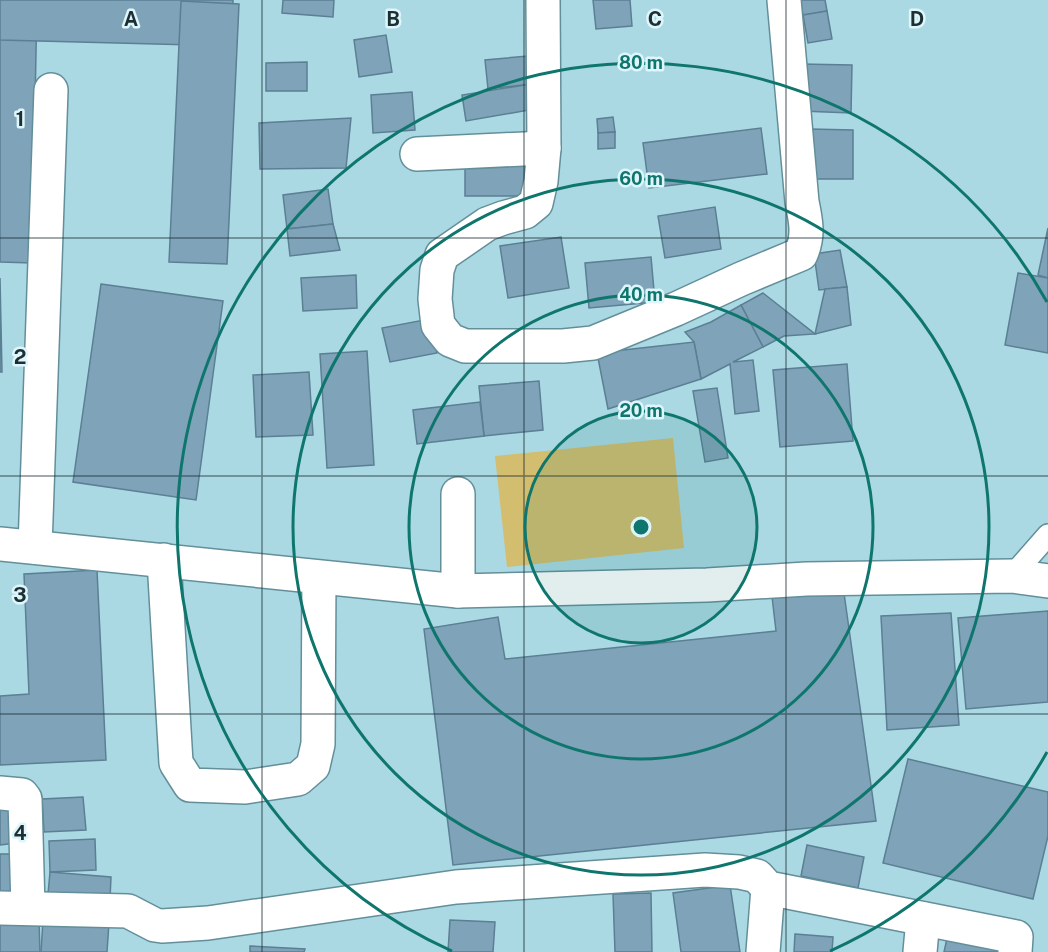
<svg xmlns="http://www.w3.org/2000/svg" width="1048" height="952" viewBox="0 0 1048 952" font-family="'Public Sans',sans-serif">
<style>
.green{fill:#d3bd6f}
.building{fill:#7fa3b9;stroke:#5b7f93;stroke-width:1.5}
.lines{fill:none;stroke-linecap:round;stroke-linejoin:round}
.service-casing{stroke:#638f9a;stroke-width:24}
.minor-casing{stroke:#638f9a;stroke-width:36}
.service{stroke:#fff;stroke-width:21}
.minor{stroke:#fff;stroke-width:33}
.grid{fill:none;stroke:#1c2f33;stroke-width:1.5;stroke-opacity:0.55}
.ring{fill:none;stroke:#0f766e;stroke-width:3}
.grid-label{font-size:20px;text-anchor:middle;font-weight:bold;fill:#1c2f33;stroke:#def5fb;stroke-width:5;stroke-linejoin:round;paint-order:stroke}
.centre{fill:#0f766e;stroke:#def5fb;stroke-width:3}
.ring-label{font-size:18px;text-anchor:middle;font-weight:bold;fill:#0f766e;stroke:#def5fb;stroke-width:5;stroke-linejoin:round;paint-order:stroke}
</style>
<rect width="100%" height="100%" fill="#aad9e4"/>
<!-- green -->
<polygon class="green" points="673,438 684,548 507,567 495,456"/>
<!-- building -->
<g class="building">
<polygon points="0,0 37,0 32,263 0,262"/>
<polygon points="0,0 233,0 232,46 0,40"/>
<polygon points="283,0 334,0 333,17 282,13"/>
<polygon points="593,0 630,0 632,26 596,29"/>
<polygon points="800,0 825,0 827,11 803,15"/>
<polygon points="181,1 239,4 227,264 169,262"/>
<polygon points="827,11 832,39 808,43 803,15"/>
<polygon points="386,35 392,72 359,77 354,40"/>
<polygon points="528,56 531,84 488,89 485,60"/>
<polygon points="307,62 307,91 266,91 266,63"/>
<polygon points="801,64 852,65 851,113 801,111"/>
<polygon points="531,84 535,109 466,121 462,95"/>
<polygon points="412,92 415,130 373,133 371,95"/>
<polygon points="613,117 615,132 598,133 597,119"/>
<polygon points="351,118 346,168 260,169 259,123"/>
<polygon points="761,128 767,174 649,188 643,143"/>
<polygon points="810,129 853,130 853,179 810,179"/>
<polygon points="615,132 615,148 598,149 598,133"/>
<polygon points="532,155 532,196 465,196 465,156"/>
<polygon points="328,189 333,224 287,229 283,195"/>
<polygon points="715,207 721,249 665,258 658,216"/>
<polygon points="333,224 340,250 290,256 287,229"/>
<polygon points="1048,228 1048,278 1038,275"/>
<polygon points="561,237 569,288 508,298 500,246"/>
<polygon points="840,250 847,287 819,290 814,254"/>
<polygon points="651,257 655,302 589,308 585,263"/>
<polygon points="1018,273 1048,278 1048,353 1005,345"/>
<polygon points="356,275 357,308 303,311 301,278"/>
<polygon points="0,278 2,372 0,372"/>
<polygon points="101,284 223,301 196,500 73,482"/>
<polygon points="847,287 851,325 815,334 825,289"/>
<polygon points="763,293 815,334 784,336 763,347 741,305"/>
<polygon points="741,305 763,347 733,362 753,360 759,411 735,414 730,364 701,379 694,342 685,332 711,322"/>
<polygon points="429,319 437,353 390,362 382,328"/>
<polygon points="694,342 701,379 608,409 597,353"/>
<polygon points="367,351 374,465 327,468 320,354"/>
<polygon points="847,364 853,441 780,447 773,370"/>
<polygon points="309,372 313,435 256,437 253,375"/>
<polygon points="539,381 543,430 484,436 479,386"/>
<polygon points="717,388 728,458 705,462 693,391"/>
<polygon points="480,402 484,436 417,444 413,410"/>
<polygon points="97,570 106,760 0,765 0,696 29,694 24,574"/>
<polygon points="843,586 876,821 453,865 424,629 498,617 505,659 776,631 771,588"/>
<polygon points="1048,611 1048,702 966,709 958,618"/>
<polygon points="951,613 959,725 887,730 881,616"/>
<polygon points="908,759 1048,792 1048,836 1033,899 883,863"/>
<polygon points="83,797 86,830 44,832 42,799"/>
<polygon points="18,799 24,842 0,845 0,802"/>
<polygon points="95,839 96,870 50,872 49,841"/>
<polygon points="807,845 864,857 858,888 801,876"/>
<polygon points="0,854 10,854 11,895 0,895"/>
<polygon points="50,872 111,877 110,899 48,894"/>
<polygon points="730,885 740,952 681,952 673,893"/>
<polygon points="651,893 652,952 615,952 613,894"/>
<polygon points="0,919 39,919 40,952 0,952"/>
<polygon points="43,920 109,923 107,952 41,952"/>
<polygon points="450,920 495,922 493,952 448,952"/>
<polygon points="795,934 833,937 832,952 794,952"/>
<polygon points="948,934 1010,952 944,952"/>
<polygon points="250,946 305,949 304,952 250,952"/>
</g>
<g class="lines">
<defs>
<polyline id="service" points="1012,576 1048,535"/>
<g id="minor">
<path d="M 543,0 L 544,148 L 541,181 L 536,203 L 525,212 L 503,218 L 487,224 L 442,255 L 437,270 L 435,299 L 438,325 L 450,340 L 465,346 L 563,346 L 593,343 L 676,309 L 741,279 L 801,254 C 809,236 806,221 802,202 L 784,0"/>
<polyline points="417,154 544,148"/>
<polyline points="0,544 458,591 707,585 806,579 1012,576 1048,581"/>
<polyline points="35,547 51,90"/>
<polyline points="164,560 176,763 190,785 245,787 298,779 313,766 318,744 319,578"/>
<polyline points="458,591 458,494"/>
<polyline points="0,793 22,795 25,799 28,908"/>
<polyline points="0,908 128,911 155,925 162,926 208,923 456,887 705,870 739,872 757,876 768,888 1016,937 1015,952"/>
<polyline points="763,952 768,888"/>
<polyline points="920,952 923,919"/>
</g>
</defs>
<!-- service casing -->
<use href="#service" class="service-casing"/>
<!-- minor casing -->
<use href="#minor" class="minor-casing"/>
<!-- service -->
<use href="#service" class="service"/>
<!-- minor -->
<use href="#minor" class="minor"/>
</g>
<!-- grid -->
<path class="grid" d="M 262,0 L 262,952M 524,0 L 524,952M 786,0 L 786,952M 0,238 L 1048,238M 0,476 L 1048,476M 0,714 L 1048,714"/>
<!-- distance rings -->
<circle cx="641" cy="527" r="116" fill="#0f766e" fill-opacity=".12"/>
<g class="ring">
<circle cx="641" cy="527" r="116"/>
<circle cx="641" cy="527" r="232"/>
<circle cx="641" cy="527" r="348"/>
<path d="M1047 752A464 464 0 0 1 830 951M452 951A464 464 0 1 1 1047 302"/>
</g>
<g class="grid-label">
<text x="131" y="26">A</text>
<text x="393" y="26">B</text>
<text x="655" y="26">C</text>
<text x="917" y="26">D</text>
<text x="20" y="126">1</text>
<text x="20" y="364">2</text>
<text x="20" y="602">3</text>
<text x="20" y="840">4</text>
</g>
<circle cx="641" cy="527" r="9" class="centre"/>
<g class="ring-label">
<text x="641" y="69">80 m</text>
<text x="641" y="185">60 m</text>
<text x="641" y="301">40 m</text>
<text x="641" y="417">20 m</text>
</g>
</svg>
